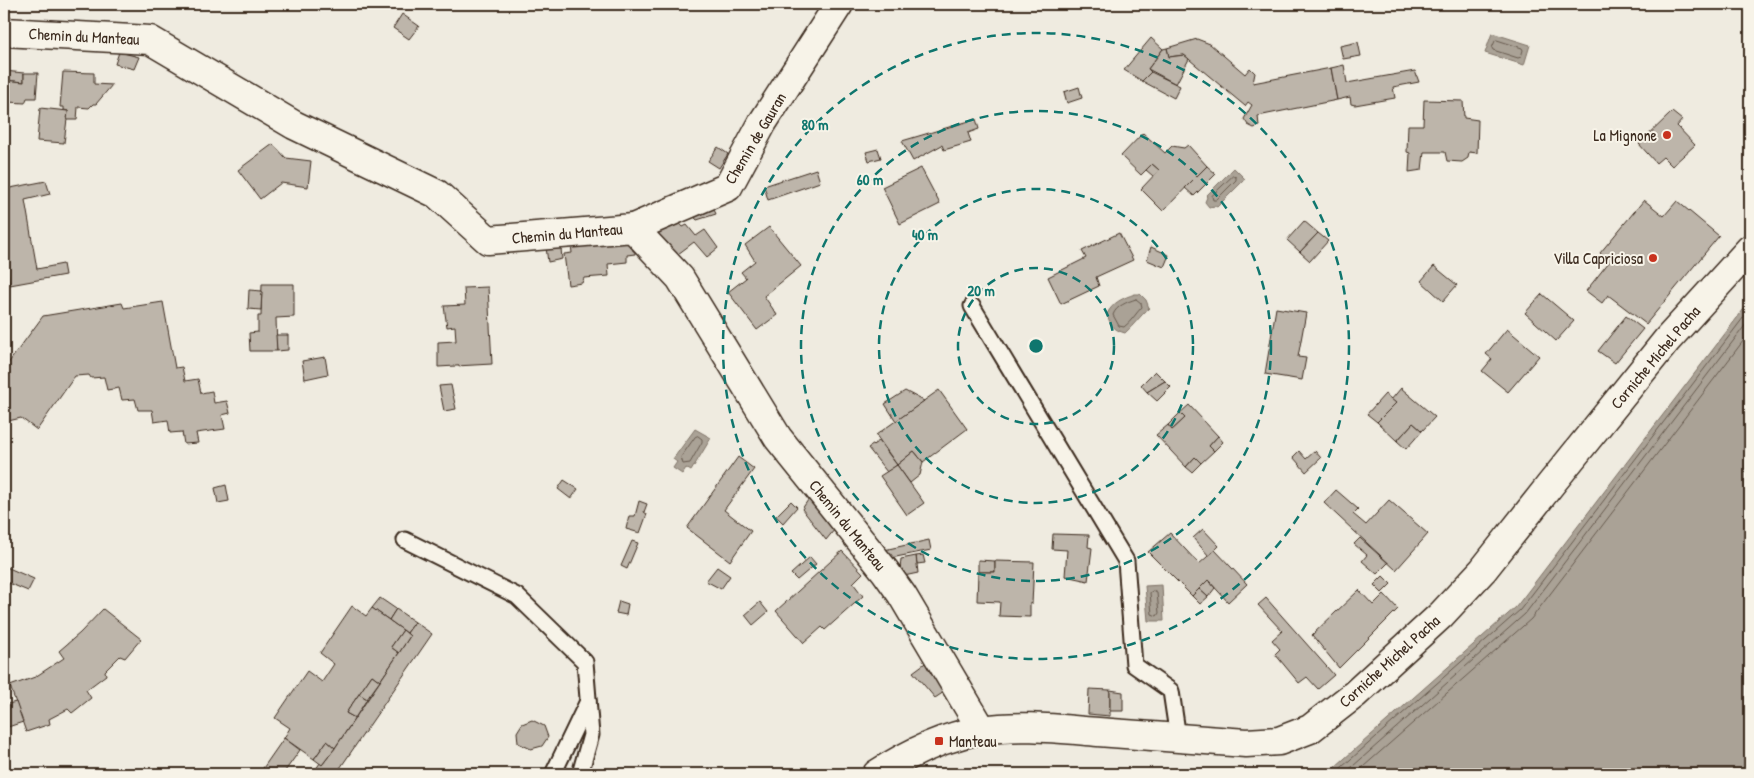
<svg xmlns="http://www.w3.org/2000/svg" width="1754" height="778" viewBox="0 0 1754 778" font-family="'Patrick Hand',sans-serif">
<style>
.water{fill:#aaa296;stroke:#7e7266}
.lines{fill:none;stroke-linecap:round;stroke-linejoin:round}
.shore{stroke:#675a4e;stroke-width:1}
.building{fill:#bdb5aa;stroke:#3b2a1e}
.lane-casing{stroke:#3b2a1e;stroke-width:19}
.street-casing{stroke:#3b2a1e;stroke-width:31}
.secondary-casing{stroke:#3b2a1e;stroke-width:31}
.lane{stroke:#f7f3e8;stroke-width:15}
.street{stroke:#f7f3e8;stroke-width:28}
.secondary{stroke:#f7f3e8;stroke-width:28}
.ring{fill:none;stroke:#0f766e;stroke-width:2.5;stroke-dasharray:9 6}
.poi-dot{fill:#c8321e;stroke:#f7f3e8;stroke-width:2}
.labels{text-anchor:middle;dominant-baseline:central;stroke-width:4;stroke-linejoin:round;paint-order:stroke}
.street-label{font-size:16px;fill:#3b2a1e;stroke:#f7f3e8}
.poi-label{font-size:16px;fill:#3b2a1e;stroke:#f7f3e8;text-anchor:end}
.centre{fill:#0f766e;stroke:#f7f3e8;stroke-width:2.5}
.ring-label{font-size:15px;text-anchor:middle;font-weight:bold;fill:#0f766e;stroke:#f7f3e8;stroke-width:4;stroke-linejoin:round;paint-order:stroke}
</style>
<rect width="100%" height="100%" fill="#efebe0"/>
<filter id="ink" filterUnits="userSpaceOnUse"><feTurbulence type="fractalNoise" baseFrequency=".02" numOctaves="2"/><feDisplacementMap in="SourceGraphic" scale="10" xChannelSelector="R" yChannelSelector="G"/><feConvolveMatrix kernelMatrix="1 2 1 2 8 2 1 2 1" color-interpolation-filters="sRGB"/></filter>
<g filter="url(#ink)">
<!-- water -->
<g class="water">
<polygon points="1492,33 1530,45 1524,65 1485,53"/>
<polygon points="1234,168 1245,179 1217,207 1215,206 1209,207 1205,202 1207,197 1206,196"/>
<path d="M 1135,294 L 1140,294 L 1146,300 L 1149,308 C 1140,316 1134,325 1125,333 C 1114,330 1110,325 1107,314 C 1113,302 1123,298 1135,294 Z"/>
<polygon points="1750,301 1750,774 1327,774 1516,607"/>
<polygon points="695,429 711,438 691,471 686,468 682,474 673,468 677,462 673,459"/>
<polygon points="1162,585 1164,621 1148,621 1145,586"/>
</g>
<g class="lines">
<!-- shore -->
<g class="shore">
<polygon points="1497,40 1522,48 1523,50 1521,57 1518,58 1493,50 1492,48 1495,41"/>
<polygon points="1233,176 1236,177 1236,180 1216,200 1213,200 1212,196"/>
<path d="M 1136,299 L 1141,303 L 1142,307 C 1136,313 1131,322 1124,327 L 1119,326 L 1113,315 C 1116,306 1127,302 1136,299 Z"/>
<polygon points="698,436 702,439 702,442 690,463 683,464 681,457 695,437"/>
<polygon points="1153,591 1157,593 1159,613 1157,616 1152,614 1150,593"/>
<polyline points="1334,774 1520,610 1750,309"/>
<polyline points="1344,774 1525,614 1750,319"/>
<polyline points="1355,774 1531,619 1750,332"/>
</g>
</g>
<!-- building -->
<g class="building">
<polygon points="402,14 419,26 409,39 393,28"/>
<polygon points="1151,38 1163,49 1148,69 1151,72 1142,81 1124,70"/>
<polygon points="1197,39 1210,44 1245,74 1250,68 1255,73 1253,83 1331,68 1337,100 1258,116 1259,126 1254,128 1248,125 1244,119 1252,105 1248,102 1245,106 1184,55 1169,57 1167,48"/>
<polygon points="1358,42 1361,56 1343,59 1340,46"/>
<polygon points="1167,48 1169,57 1184,55 1189,59 1176,84 1148,69 1163,49"/>
<polygon points="119,52 139,57 134,69 115,64"/>
<polygon points="1344,65 1347,83 1415,71 1419,82 1393,87 1395,98 1355,105 1351,104 1350,97 1337,100 1331,68"/>
<polygon points="4,71 24,73 24,82 4,80"/>
<polygon points="63,72 94,73 94,84 112,85 96,104 93,104 89,108 78,107 77,120 67,120 68,111 64,110 64,107 60,107"/>
<polygon points="1151,72 1180,86 1174,98 1142,81"/>
<polygon points="24,73 38,73 36,98 27,98 25,103 7,102 7,98 4,98 4,80 24,82"/>
<polygon points="1079,87 1082,98 1067,103 1064,92"/>
<polygon points="1424,100 1463,101 1464,118 1478,120 1477,153 1469,152 1468,158 1462,162 1447,161 1445,152 1424,152 1422,170 1409,172 1410,153 1407,152 1408,125 1423,125"/>
<polygon points="40,108 68,111 64,143 37,141"/>
<polygon points="1672,112 1682,120 1677,126 1695,145 1672,166 1663,157 1656,163 1639,144"/>
<polygon points="976,119 979,129 968,133 971,142 944,150 942,145 913,161 902,141"/>
<polygon points="1143,133 1165,153 1172,146 1184,148 1188,145 1207,166 1163,211 1141,189 1159,170 1152,164 1141,175 1121,156"/>
<polygon points="273,144 286,158 311,161 308,187 281,183 260,199 238,170"/>
<polygon points="718,147 728,154 719,168 708,161"/>
<polygon points="878,149 881,158 869,161 866,152"/>
<polygon points="1152,164 1159,170 1153,176 1146,170"/>
<polygon points="1207,166 1216,174 1194,196 1185,188"/>
<polygon points="921,168 940,204 900,224 882,187"/>
<polygon points="816,169 820,182 768,200 764,186"/>
<polygon points="46,181 50,194 25,200 37,269 63,264 65,275 10,285 8,274 4,275 4,183 5,189"/>
<polygon points="1644,200 1664,216 1677,201 1719,236 1646,324 1608,295 1602,303 1586,291 1609,262 1600,253"/>
<polygon points="712,205 716,214 697,220 690,212"/>
<polygon points="675,218 683,227 687,225 696,236 705,230 718,248 707,257 694,242 674,257 652,232"/>
<polygon points="1304,221 1318,233 1300,252 1287,240"/>
<polygon points="769,227 801,266 764,296 777,315 757,330 728,292 746,278 741,272 755,261 745,245"/>
<polygon points="1119,233 1133,260 1096,277 1099,286 1061,304 1048,277 1086,258 1082,251"/>
<polygon points="1318,233 1328,241 1310,261 1300,252"/>
<polygon points="570,236 632,238 633,251 635,251 635,254 627,255 627,262 608,264 609,276 584,278 582,283 568,285 564,254 572,253"/>
<polygon points="560,238 562,259 548,262 545,240"/>
<polygon points="1151,247 1169,255 1164,267 1147,260"/>
<polygon points="1434,266 1457,285 1443,301 1421,281"/>
<polygon points="262,284 294,284 294,317 276,318 277,351 250,351 249,333 258,332 258,316 261,316"/>
<polygon points="488,287 492,364 438,367 438,342 456,341 455,326 447,327 444,306 465,305 464,288"/>
<polygon points="249,290 262,291 261,310 248,309"/>
<polygon points="1542,294 1574,321 1556,341 1525,313"/>
<polygon points="163,302 175,368 182,367 185,381 198,379 201,393 212,391 214,403 227,401 230,413 222,415 225,429 196,433 198,443 184,444 182,432 170,433 168,420 154,422 152,410 138,410 135,399 122,400 119,388 107,390 104,377 91,378 89,375 75,376 37,430 21,418 4,422 4,369 43,316 122,303 124,308"/>
<polygon points="1276,308 1306,313 1298,357 1306,358 1302,380 1265,374"/>
<polygon points="1626,316 1643,329 1615,363 1598,351"/>
<polygon points="1507,329 1539,356 1508,392 1482,371 1492,359 1486,354"/>
<polygon points="276,335 288,335 288,350 277,351"/>
<polygon points="325,357 328,374 305,379 302,361"/>
<polygon points="1155,371 1165,381 1147,392 1141,385"/>
<polygon points="1165,381 1171,387 1157,401 1147,392"/>
<polygon points="451,385 456,409 444,411 439,386"/>
<polygon points="1401,388 1435,417 1422,431 1413,423 1397,441 1377,422 1396,403 1391,400"/>
<polygon points="939,390 967,429 923,462 914,451 897,465 876,435"/>
<polygon points="905,391 924,401 896,421 885,404"/>
<polygon points="1385,394 1396,403 1377,422 1367,414"/>
<polygon points="1189,405 1218,436 1209,446 1214,451 1201,463 1195,457 1186,467 1156,435 1168,425 1172,430 1185,418 1180,413"/>
<polygon points="1180,413 1185,418 1172,430 1168,425"/>
<polygon points="1413,423 1422,431 1406,449 1397,441"/>
<polygon points="1218,436 1223,442 1214,451 1209,446"/>
<polygon points="879,441 897,465 887,472 868,448"/>
<polygon points="914,451 923,462 920,475 910,483 897,465"/>
<polygon points="1299,451 1306,459 1315,451 1321,458 1306,472 1293,457"/>
<polygon points="738,457 754,469 724,510 751,531 730,561 687,528"/>
<polygon points="1195,457 1201,463 1192,472 1186,467"/>
<polygon points="897,465 924,503 907,515 880,476"/>
<polygon points="564,480 578,489 571,499 558,489"/>
<polygon points="226,485 229,501 218,503 215,488"/>
<polygon points="1336,490 1358,509 1353,514 1366,525 1389,500 1428,534 1396,570 1324,503"/>
<polygon points="814,491 839,524 826,540 802,509"/>
<polygon points="639,501 647,504 644,512 647,514 640,533 626,529 629,516 635,516"/>
<polygon points="791,501 797,507 783,523 776,516"/>
<polygon points="1203,529 1219,546 1209,556 1193,538"/>
<polygon points="1170,533 1199,564 1215,550 1247,584 1228,602 1208,580 1192,596 1148,552"/>
<polygon points="1053,534 1089,535 1088,547 1092,548 1088,581 1065,576 1067,550 1052,549"/>
<polygon points="1360,538 1388,563 1377,574 1362,561 1367,555 1354,544"/>
<polygon points="929,540 931,550 886,559 884,550"/>
<polygon points="632,541 638,543 627,569 621,566"/>
<polygon points="842,551 863,573 853,583 863,596 825,630 822,627 804,643 776,611"/>
<polygon points="923,555 925,563 917,564 916,556"/>
<polygon points="916,556 918,573 904,576 900,568 901,559"/>
<polygon points="810,557 816,564 797,580 791,574"/>
<polygon points="978,560 995,561 995,572 978,572"/>
<polygon points="995,561 1034,562 1032,604 1030,603 1030,617 999,616 1000,602 977,601 978,572 995,572"/>
<polygon points="4,566 34,579 28,591 4,581"/>
<polygon points="717,567 730,576 721,589 706,581"/>
<polygon points="1383,576 1391,584 1382,593 1374,585"/>
<polygon points="1208,580 1215,588 1208,597 1199,589"/>
<polygon points="1199,589 1208,597 1200,604 1192,596"/>
<polygon points="1359,590 1373,605 1384,594 1398,609 1339,668 1312,635"/>
<polygon points="380,598 396,609 389,620 372,608"/>
<polygon points="1266,598 1334,675 1318,689 1307,677 1299,683 1275,654 1280,649 1272,640 1282,631 1258,605"/>
<polygon points="619,601 628,604 626,615 616,613"/>
<polygon points="760,602 768,612 753,625 745,615"/>
<polygon points="352,606 366,616 372,608 403,630 391,647 399,653 380,681 372,675 346,713 355,718 335,748 327,741 314,759 284,738 290,728 275,718 307,671 322,682 334,664 320,653"/>
<polygon points="103,609 141,639 125,658 120,656 105,671 106,675 86,690 91,698 72,713 68,709 49,719 50,724 26,732 10,686 35,677 64,658 59,651 80,633"/>
<polygon points="396,609 415,622 407,633 389,620"/>
<polygon points="415,622 432,634 336,774 317,774 314,772 320,763 322,765 335,748 399,653 410,636 407,633"/>
<polygon points="403,630 410,636 399,653 391,647"/>
<polygon points="932,658 950,688 935,698 913,672"/>
<polygon points="372,675 380,681 367,699 359,694"/>
<polygon points="1089,689 1110,690 1110,716 1088,714"/>
<polygon points="1110,690 1123,692 1123,711 1110,711"/>
<polygon points="359,694 367,699 355,718 346,713"/>
<polygon points="16,702 23,722 8,727 4,715 4,705"/>
<polygon points="532,720 544,726 548,737 542,746 531,749 518,743 517,732 522,724"/>
<polygon points="284,738 300,750 283,774 259,774"/>
<polygon points="327,741 335,748 322,765 314,759"/>
</g>
<g class="lines">
<defs>
<g id="lane">
<polyline points="972,306 1126,561 1134,665 1171,691 1178,738"/>
<polyline points="405,540 517,596 585,662 591,735 580,774"/>
<polyline points="553,774 588,701"/>
</g>
<g id="street">
<polyline points="4,32 150,40 294,125 437,194 488,240 633,228 680,278 778,438 885,571 902,595 982,730"/>
<polyline points="633,228 728,187 763,122 839,4"/>
</g>
<path id="secondary" d="M 877,774 C 909,753 943,737 981,730 C 1020,724 1060,729 1098,732 C 1148,736 1197,739 1246,743 L 1279,741 L 1310,729 L 1355,694 L 1441,615 L 1483,570 L 1551,484 L 1667,340 L 1750,249"/>
</defs>
<!-- lane casing -->
<use href="#lane" class="lane-casing"/>
<!-- street casing -->
<use href="#street" class="street-casing"/>
<!-- secondary casing -->
<use href="#secondary" class="secondary-casing"/>
<!-- lane -->
<use href="#lane" class="lane"/>
<!-- street -->
<use href="#street" class="street"/>
<!-- secondary -->
<use href="#secondary" class="secondary"/>
</g>
</g>
<!-- distance rings -->
<g class="ring">
<circle cx="1036" cy="346" r="78"/>
<circle cx="1036" cy="346" r="157"/>
<circle cx="1036" cy="346" r="235"/>
<circle cx="1036" cy="346" r="313"/>
</g>
<!-- markers -->
<g class="poi-dot">
<circle cx="1667" cy="135" r="5"/>
<circle cx="1653" cy="258" r="5"/>
<rect x="934" y="736" width="10" height="10" rx="2.5"/>
</g>
<g class="labels">
<!-- street labels -->
<g class="street-label">
<text transform="translate(84 36) rotate(3)">Chemin du Manteau</text>
<text transform="translate(755 138) rotate(-59)">Chemin de Gauran</text>
<text transform="translate(567 233) rotate(-5)">Chemin du Manteau</text>
<text transform="translate(1655 357) rotate(-50)">Corniche Michel Pacha</text>
<text transform="translate(848 525) rotate(51)">Chemin du Manteau</text>
<text transform="translate(1389 661) rotate(-42)">Corniche Michel Pacha</text>
</g>
<!-- poi labels -->
<g class="poi-label">
<text x="1657" y="135">La Mignone</text>
<text x="1643" y="258">Villa Capriciosa</text>
<text x="949" y="741" text-anchor="start">Manteau</text>
</g>
</g>
<circle cx="1036" cy="346" r="8" class="centre"/>
<g class="ring-label">
<text x="815" y="130">80 m</text>
<text x="870" y="185">60 m</text>
<text x="925" y="240">40 m</text>
<text x="981" y="296">20 m</text>
</g>
<!-- margin -->
<rect width="1754" height="778" fill="none" stroke="#f7f3e8" stroke-width="20"/>
<rect x="10" y="10" width="1734" height="758" fill="none" stroke="#3b2a1e" stroke-width="2" filter="url(#ink)"/>
</svg>
